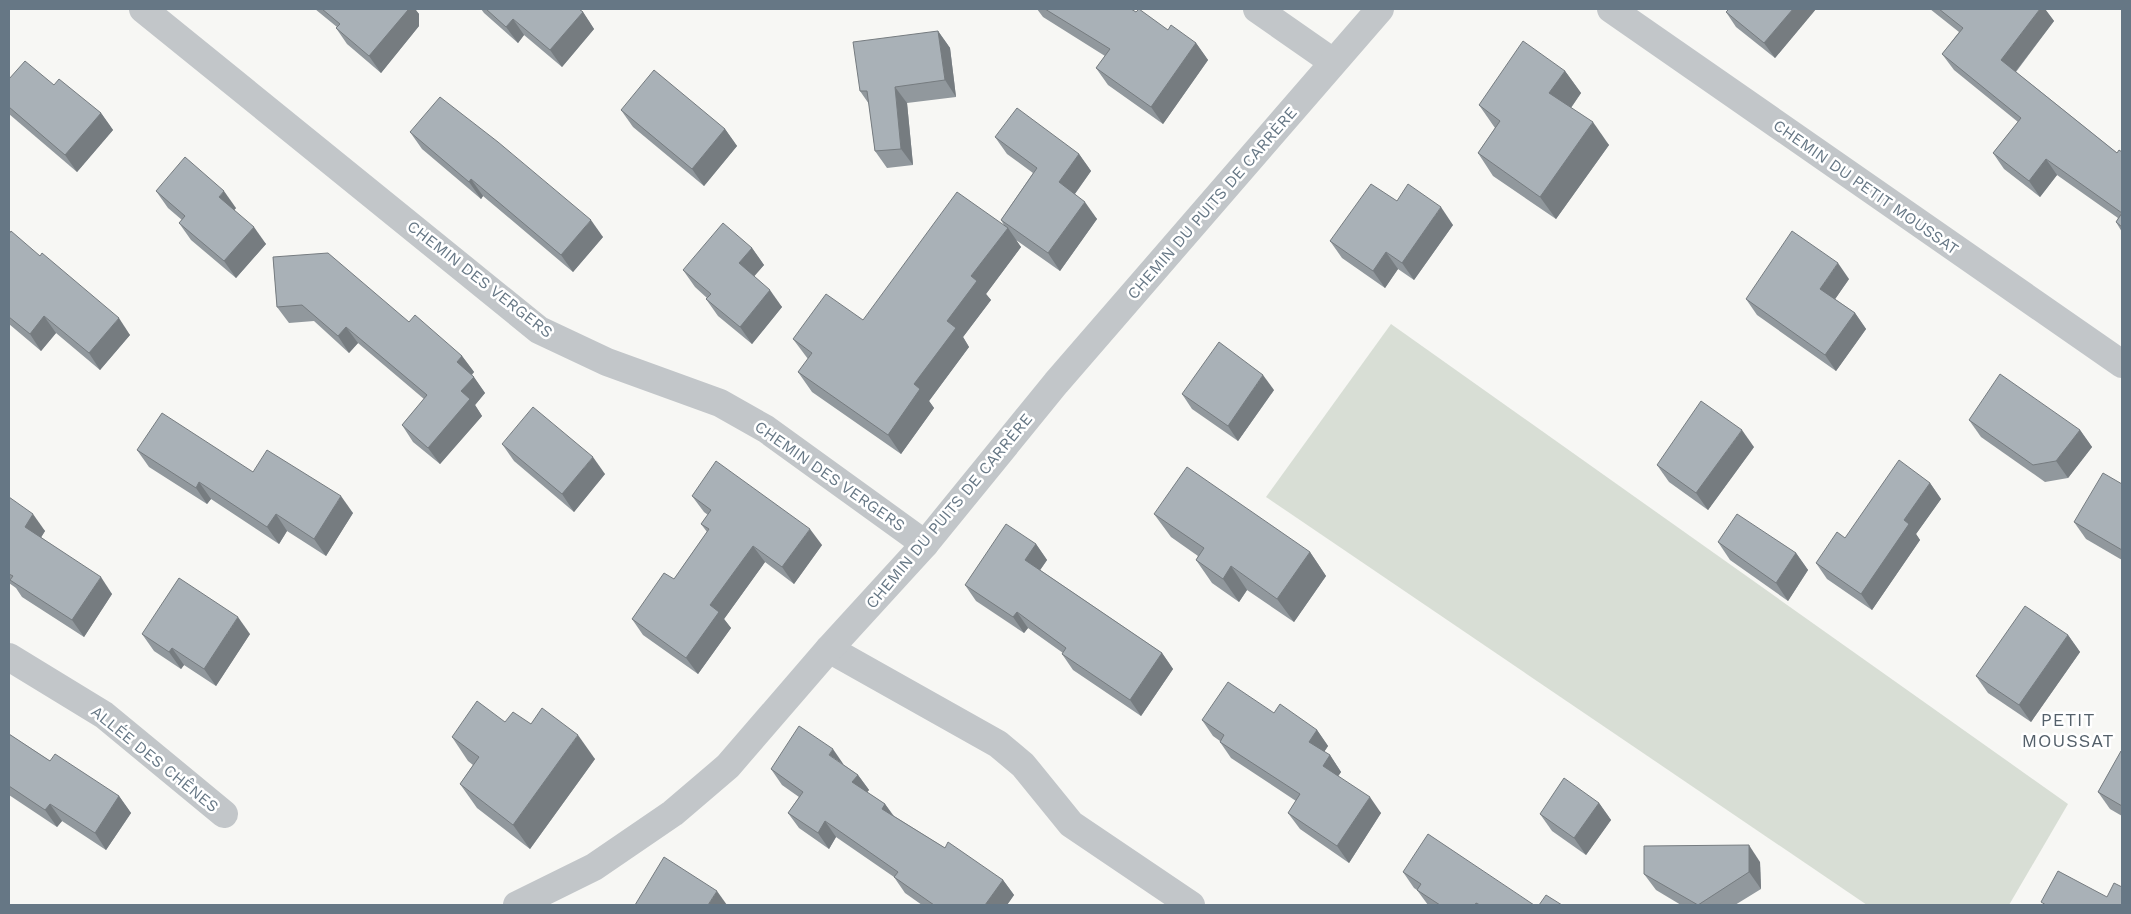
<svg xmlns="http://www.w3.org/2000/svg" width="2131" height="914" viewBox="0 0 2131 914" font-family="'Work Sans',sans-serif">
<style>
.green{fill:#d8ded5}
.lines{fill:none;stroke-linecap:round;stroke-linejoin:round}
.minor{stroke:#c2c6c9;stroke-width:28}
.wall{fill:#91989d}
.shaded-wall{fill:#767c80}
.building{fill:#a9b1b7;stroke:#767c80}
.labels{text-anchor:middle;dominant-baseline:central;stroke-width:5;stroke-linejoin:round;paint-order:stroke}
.street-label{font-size:16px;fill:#667785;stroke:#fff}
.neighbourhood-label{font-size:18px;letter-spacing:1px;fill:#54606a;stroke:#fff}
</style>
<rect width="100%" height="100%" fill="#f7f7f4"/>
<!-- green -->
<polygon class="green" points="1391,324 2068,804 2009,905 1867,905 1266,497"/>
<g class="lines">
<!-- minor -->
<g class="minor">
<polyline points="143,9 539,330 607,362 720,403 766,429 925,544"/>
<polyline points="1257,9 1333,62"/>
<polyline points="1611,9 2122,364"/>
<polyline points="829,649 998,744 1023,765 1071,824 1191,905"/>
<polyline points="9,657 104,715 224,814"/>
<polyline points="517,905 594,867 673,813 728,766 829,649 925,544 1056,383 1380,9"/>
</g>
</g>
<!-- wall -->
<g class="wall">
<polygon points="315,9 415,9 419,14 419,26 381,73 347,44 336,28 337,27"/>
<polygon points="481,9 579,9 583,12 594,29 562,67 524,35 518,43 484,13"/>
<polygon points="1037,9 1131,9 1168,30 1196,43 1208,60 1163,124 1108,85 1096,68 1105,56 1043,17"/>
<polygon points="1729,9 1816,9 1775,58 1736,27 1726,12"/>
<polygon points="1930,9 2045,9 2054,21 2016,72 2117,153 2122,152 2122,232 2116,222 2118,218 2057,175 2040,197 2004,169 1993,153 2018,122 1954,70 1942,54 1959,32"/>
<polygon points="938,31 950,48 956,97 907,103 913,165 887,168 875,151 869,104 860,91"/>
<polygon points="1565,71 1581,93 1571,108 1609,145 1556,219 1493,176 1478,153 1495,128 1479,105"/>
<polygon points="9,79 54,85 101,113 113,130 77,172 9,114"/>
<polygon points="621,110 725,129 737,146 704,186 633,127"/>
<polygon points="410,132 603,237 573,272 483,196 481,199 422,149"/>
<polygon points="995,137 1079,154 1091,171 1075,194 1097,219 1060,271 1016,240 1021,247 986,294 991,300 963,337 969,347 929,401 934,408 901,454 812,392 798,372 808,359 793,339 863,320 1004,225 1001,220 1033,173 1007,154"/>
<polygon points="156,191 236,208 234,210 266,244 236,278 191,240 179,223 182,220 168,208"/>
<polygon points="1397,201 1453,225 1414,280 1398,269 1385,288 1342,258 1330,241"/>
<polygon points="9,234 130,335 100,370 56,333 41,351 9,324"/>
<polygon points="752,248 764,265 754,276 782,307 752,344 718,316 706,299 707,298 695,287 683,270"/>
<polygon points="273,257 409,322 462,356 474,372 472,375 485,393 475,405 482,416 440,464 413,442 402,425 424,399 358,343 349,353 314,321 289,323 277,307"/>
<polygon points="1849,279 1835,299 1855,313 1866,329 1836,371 1757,315 1746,299"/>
<polygon points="1274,390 1238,441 1192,409 1182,394"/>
<polygon points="1969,420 2080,430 2092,447 2068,478 2045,482 1981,437"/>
<polygon points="502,444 605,474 574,512 514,461"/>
<polygon points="1754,447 1708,510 1669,482 1657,465"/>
<polygon points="137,450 253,472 353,513 326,556 287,531 279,544 211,499 207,504 149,467"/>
<polygon points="1930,483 1941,499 1916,534 1920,540 1872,610 1827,579 1816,563 1845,538"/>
<polygon points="2122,484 2122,560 2086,539 2074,522"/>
<polygon points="692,496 822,545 794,584 765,562 724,619 731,628 698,674 643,635 632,619 674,579 707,532 701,524 708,515 704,512"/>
<polygon points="9,497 45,531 41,537 112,594 84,637 22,597 16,588 9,583"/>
<polygon points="1154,514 1310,552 1326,576 1294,622 1247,590 1239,602 1212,583 1196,560 1198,556 1171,537"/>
<polygon points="1718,542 1796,553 1808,570 1788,601 1730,560"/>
<polygon points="1036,544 1047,560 1040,570 1162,653 1173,669 1141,716 1073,670 1062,654 1063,653 1028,628 1024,633 976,601 965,585"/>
<polygon points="142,634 250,634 216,686 184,665 181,669 154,651"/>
<polygon points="2068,635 2080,652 2031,722 1988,693 1976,676"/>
<polygon points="1274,713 1317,730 1328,746 1324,752 1330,755 1341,772 1338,776 1381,813 1349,863 1300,829 1288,813 1296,801 1231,758 1220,742 1220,741 1213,736 1202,720"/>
<polygon points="505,722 531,724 595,759 530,849 477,808 460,784 473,765 468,761 452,737"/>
<polygon points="9,734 50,761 119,796 131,813 106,850 62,821 57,827 9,795"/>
<polygon points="2122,751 2122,816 2110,809 2098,792"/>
<polygon points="844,765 858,775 869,790 867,792 885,804 894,816 945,848 1003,880 1014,895 1007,905 922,905 905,893 894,877 836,837 829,849 799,828 788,813 799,797 782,785 771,769"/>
<polygon points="1599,803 1611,820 1586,855 1552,831 1540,814"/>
<polygon points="1760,862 1761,889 1735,905 1681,905 1656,890 1644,874"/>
<polygon points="1403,872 1534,905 1428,905 1417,890 1414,888"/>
</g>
<!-- shaded-wall -->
<g class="shaded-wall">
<polygon points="408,9 415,9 419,14 419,26 381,73 369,56"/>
<polygon points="1793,9 1816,9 1775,58 1764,43"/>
<polygon points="2040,9 2045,9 2054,21 2012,76 2001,60"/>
<polygon points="583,12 594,29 562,67 550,50"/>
<polygon points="513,19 524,35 518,43 506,27"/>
<polygon points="938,31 950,48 956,97 945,80"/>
<polygon points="1196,43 1208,60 1163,124 1151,107"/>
<polygon points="1565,71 1581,93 1565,116 1549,93"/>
<polygon points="895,87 907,103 913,165 901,149"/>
<polygon points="101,113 113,130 77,172 65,155"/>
<polygon points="1593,122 1609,145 1556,219 1540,197"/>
<polygon points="725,129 737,146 704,186 692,169"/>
<polygon points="1079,154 1091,171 1071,199 1059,182"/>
<polygon points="2046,159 2057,175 2040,197 2029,181"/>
<polygon points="471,179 483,196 481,199 469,182"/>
<polygon points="224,191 236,208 231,214 219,197"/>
<polygon points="1085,202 1097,219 1060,271 1048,253"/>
<polygon points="1441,207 1453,225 1414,280 1402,263"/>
<polygon points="591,220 603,237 573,272 561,255"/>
<polygon points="254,227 266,244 236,278 224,261"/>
<polygon points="1008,228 1021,247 986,294 991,300 963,337 969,347 929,401 934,408 901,454 888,435 914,384 971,276"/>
<polygon points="752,248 764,265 751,280 739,263"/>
<polygon points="1386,252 1398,269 1385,288 1373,271"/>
<polygon points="1838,263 1849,279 1831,305 1820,289"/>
<polygon points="770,290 782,307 752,344 740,327"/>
<polygon points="1855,313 1866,329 1836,371 1825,355"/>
<polygon points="44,316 56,333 41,351 30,334"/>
<polygon points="119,318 130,335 100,370 89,353"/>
<polygon points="346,327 358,343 349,353 338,336"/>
<polygon points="462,356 474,372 468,378 457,362"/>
<polygon points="1263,375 1274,390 1238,441 1228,426"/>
<polygon points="474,377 485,393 475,405 482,416 440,464 428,448 461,391"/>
<polygon points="1742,430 1754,447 1708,510 1696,493"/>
<polygon points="2080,430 2092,447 2068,478 2056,461"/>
<polygon points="593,457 605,474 574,512 562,494"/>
<polygon points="199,482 211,499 207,504 196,488"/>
<polygon points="1930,483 1941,499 1916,534 1920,540 1872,610 1861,594 1904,520"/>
<polygon points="341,496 353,513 326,556 314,539"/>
<polygon points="33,514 45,531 37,544 25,527"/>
<polygon points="276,514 287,531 279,544 267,527"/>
<polygon points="810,529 822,545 794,584 782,567"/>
<polygon points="1036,544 1047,560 1036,576 1025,560"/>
<polygon points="753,546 765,562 724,619 731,628 698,674 686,658 710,605"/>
<polygon points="1310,552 1326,576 1294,622 1277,599"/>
<polygon points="1796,553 1808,570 1788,601 1776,583"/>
<polygon points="1231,566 1247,590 1239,602 1223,579"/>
<polygon points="101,577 112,594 84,637 72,620"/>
<polygon points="1017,612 1028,628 1024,633 1013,617"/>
<polygon points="238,617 250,634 216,686 204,669"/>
<polygon points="2068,635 2080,652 2031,722 2019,705"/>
<polygon points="172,648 184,665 181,669 169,652"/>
<polygon points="1162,653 1173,669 1141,716 1130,700"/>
<polygon points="1317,730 1328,746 1320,758 1309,742"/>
<polygon points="578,735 595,759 530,849 513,825"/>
<polygon points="833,749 844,765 829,755"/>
<polygon points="1330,755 1341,772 1334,782 1323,766"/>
<polygon points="858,775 869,790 863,797 852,782"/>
<polygon points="119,796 131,813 106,850 95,833"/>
<polygon points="1370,797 1381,813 1349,863 1337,846"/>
<polygon points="1599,803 1611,820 1586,855 1574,838"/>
<polygon points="50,804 62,821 57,827 45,810"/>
<polygon points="885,804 896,820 882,809"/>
<polygon points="825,821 836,837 829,849 818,833"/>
<polygon points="1749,845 1760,862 1761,889 1749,872"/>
<polygon points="1003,880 1014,895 1007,905 985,905"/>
<polygon points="717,891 727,905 708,905"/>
</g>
<!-- building -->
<g class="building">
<polygon points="322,9 408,9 408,10 369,56 336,28 340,24"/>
<polygon points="486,9 579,9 583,12 550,50 513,19 506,27"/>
<polygon points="1045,9 1131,9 1136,12 1139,9 1168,30 1171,25 1196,43 1151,107 1096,68 1110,49"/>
<polygon points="1729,9 1793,9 1764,43 1726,12"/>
<polygon points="1939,9 2040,9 2001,60 2117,153 2119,150 2122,152 2122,227 2116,222 2122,213 2046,159 2029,181 1993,153 2021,118 1942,54 1963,28"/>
<polygon points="938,31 945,80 895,87 901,149 875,151 867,91 860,91 853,42"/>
<polygon points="1523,41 1565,71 1549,93 1593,122 1540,197 1478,153 1500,121 1479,105"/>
<polygon points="25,61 54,85 59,79 101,113 65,155 9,107 9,79"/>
<polygon points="654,70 725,129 692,169 621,110"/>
<polygon points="440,97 498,142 591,220 561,255 471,179 469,182 410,132"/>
<polygon points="1017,108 1079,154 1059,182 1085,202 1048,253 1001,220 1037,168 995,137"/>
<polygon points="185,157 224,191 219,197 254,227 224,261 179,223 185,216 156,191"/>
<polygon points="1371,184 1397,201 1408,184 1441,207 1402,263 1386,252 1373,271 1330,241"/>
<polygon points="957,192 1008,228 971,276 977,281 947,321 956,328 914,384 920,389 888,435 798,372 812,353 793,339 826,294 863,320"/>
<polygon points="723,223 752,248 739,263 770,290 740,327 706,299 711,294 683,270"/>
<polygon points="11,231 40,256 42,253 119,318 89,353 44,316 30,334 9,317 9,234"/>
<polygon points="1792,231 1838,263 1820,289 1855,313 1825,355 1746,299"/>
<polygon points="328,253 409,322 415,315 462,356 457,362 474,377 461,391 470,399 428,448 402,425 427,395 346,327 338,336 302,305 277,307 273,257"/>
<polygon points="1219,342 1263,375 1228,426 1182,394"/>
<polygon points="2000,374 2080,430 2056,461 2033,465 1969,420"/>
<polygon points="1701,401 1742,430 1696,493 1657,465"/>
<polygon points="533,407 593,457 562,494 502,444"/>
<polygon points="162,413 253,472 267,450 341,496 314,539 276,514 267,527 199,482 196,488 137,450"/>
<polygon points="1899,460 1930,483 1904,520 1909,524 1861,594 1816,563 1837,532 1845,538"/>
<polygon points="716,461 810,529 782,567 753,546 710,605 719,612 686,658 632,619 664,573 674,579 709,529 701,524 711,510 692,496"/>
<polygon points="1187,467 1310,552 1277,599 1231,566 1223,579 1196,560 1204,548 1154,514"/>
<polygon points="2103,473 2122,484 2122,550 2074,522"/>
<polygon points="9,497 33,514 25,527 101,577 72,620 10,580 13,576 9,574"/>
<polygon points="1737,514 1796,553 1776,583 1718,542"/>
<polygon points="1006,524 1036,544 1025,560 1162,653 1130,700 1062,654 1066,648 1017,612 1013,617 965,585"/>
<polygon points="179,578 238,617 204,669 172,648 169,652 142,634"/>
<polygon points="2025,606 2068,635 2019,705 1976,676"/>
<polygon points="1228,682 1274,713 1280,704 1317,730 1309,742 1330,755 1323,766 1370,797 1337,846 1288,813 1300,794 1220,742 1224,735 1202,720"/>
<polygon points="477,701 505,722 513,712 531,724 542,708 578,735 513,825 460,784 479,757 452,737"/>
<polygon points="799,726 833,749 829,755 858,775 852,782 885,804 882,809 945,848 948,842 1003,880 985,905 934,905 894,877 898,872 825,821 818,833 788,813 803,792 771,769"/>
<polygon points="9,734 50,761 55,754 119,796 95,833 50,804 45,810 9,786"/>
<polygon points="2121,751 2122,751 2122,806 2098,792"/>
<polygon points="1564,778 1599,803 1574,838 1540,814"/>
<polygon points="1428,834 1534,905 1480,905 1476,903 1475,905 1440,905 1417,890 1421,884 1403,872"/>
<polygon points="1749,845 1749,872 1698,905 1644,874 1644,846"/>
<polygon points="664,857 717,891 708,905 635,905"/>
<polygon points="2058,871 2107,897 2114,883 2122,887 2122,905 2046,905 2041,902"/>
<polygon points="1546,895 1562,905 1539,905"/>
</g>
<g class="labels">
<!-- street labels -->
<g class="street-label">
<text transform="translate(1866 187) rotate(35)">CHEMIN DU PETIT MOUSSAT</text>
<text transform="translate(1212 203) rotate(-49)">CHEMIN DU PUITS DE CARRÈRE</text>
<text transform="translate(480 279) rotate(38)">CHEMIN DES VERGERS</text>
<text transform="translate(830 476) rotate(35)">CHEMIN DES VERGERS</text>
<text transform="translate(949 511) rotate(-50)">CHEMIN DU PUITS DE CARRÈRE</text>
<text transform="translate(155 759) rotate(39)">ALLÉE DES CHÊNES</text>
</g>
<!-- neighbourhood labels -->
<g class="neighbourhood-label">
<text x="2068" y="719">PETIT<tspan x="2068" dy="21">MOUSSAT</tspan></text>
</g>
</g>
<!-- border -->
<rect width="2131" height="914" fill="none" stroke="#667785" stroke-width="20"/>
</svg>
